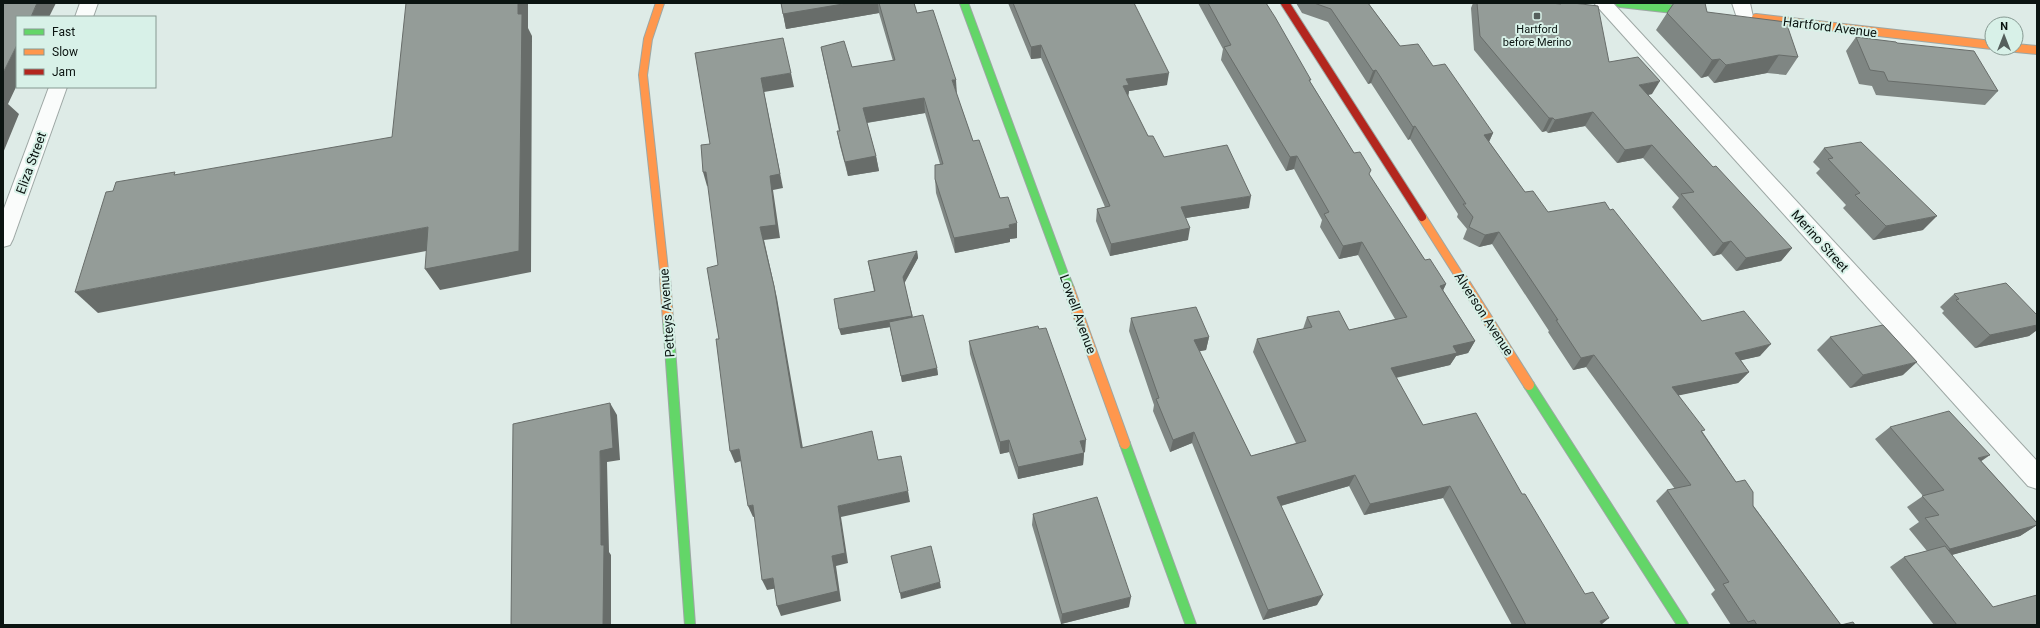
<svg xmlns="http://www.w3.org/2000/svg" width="2040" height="628" viewBox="0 0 2040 628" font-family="Roboto,sans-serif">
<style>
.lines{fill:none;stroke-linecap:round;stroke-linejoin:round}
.street-casing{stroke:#9da7a4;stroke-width:2}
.fast-far1-casing{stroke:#9da7a4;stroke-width:10}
.fast-casing{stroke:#9da7a4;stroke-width:12}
.slow-far1-casing{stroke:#9da7a4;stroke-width:10}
.slow-casing{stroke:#9da7a4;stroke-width:12}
.jam-casing{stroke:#9da7a4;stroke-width:10}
.street{fill:#fafcfb;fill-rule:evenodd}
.fast-far1{stroke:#63d668;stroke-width:8}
.fast{stroke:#63d668;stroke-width:10}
.slow-far1{stroke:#ff974d;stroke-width:8}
.slow{stroke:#ff974d;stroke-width:10}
.jam{stroke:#b3261e;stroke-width:8}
.wall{fill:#7f8683}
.shaded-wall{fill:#686d6a}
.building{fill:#949c98;stroke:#686d6a}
.poi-dot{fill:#555f5c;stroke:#d8f1e8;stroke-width:1.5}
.labels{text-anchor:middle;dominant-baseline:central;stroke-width:4;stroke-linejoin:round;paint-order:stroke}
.far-poi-label{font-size:11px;fill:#0b1411;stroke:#d8f1e8}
.street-label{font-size:13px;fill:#0b1411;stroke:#d8f1e8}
</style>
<rect width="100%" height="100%" fill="#deebe7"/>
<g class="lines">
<defs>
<g id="street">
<polygon points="80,3 98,3 93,17 75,17"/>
<polygon points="1594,3 1613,3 2037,461 2037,489 2028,486"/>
<polygon points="1732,3 1750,3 1753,17 1750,21 1744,23 1738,21"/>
<polygon points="49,87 67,87 13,239 10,245 3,247 3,211"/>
</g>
<g id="fast-far1">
<polyline points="964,3 1066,280"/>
<polyline points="1620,3 1700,12"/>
</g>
<g id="fast">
<polyline points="1065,279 1069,289"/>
<polyline points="668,320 690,625"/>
<polyline points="1529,385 1683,625"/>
<polyline points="1125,444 1191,625"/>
</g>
<g id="slow-far1">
<polyline points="660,3 648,39 643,75 665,280"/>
<polyline points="1756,18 1992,45"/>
<polyline points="2016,48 2037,50"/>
<polyline points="1422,217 1462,280"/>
</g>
<g id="slow">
<polyline points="665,279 668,320"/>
<polyline points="1462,279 1529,385"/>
<polyline points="1069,289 1125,444"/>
</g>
<polyline id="jam" points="1285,3 1422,217"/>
</defs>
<!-- street casing -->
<use href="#street" class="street-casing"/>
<!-- fast-far1 casing -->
<use href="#fast-far1" class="fast-far1-casing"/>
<!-- fast casing -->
<use href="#fast" class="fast-casing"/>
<!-- slow-far1 casing -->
<use href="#slow-far1" class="slow-far1-casing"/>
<!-- slow casing -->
<use href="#slow" class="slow-casing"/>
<!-- jam casing -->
<use href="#jam" class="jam-casing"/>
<!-- street -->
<use href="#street" class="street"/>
<!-- fast-far1 -->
<use href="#fast-far1" class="fast-far1"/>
<!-- fast -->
<use href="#fast" class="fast"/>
<!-- slow-far1 -->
<use href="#slow-far1" class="slow-far1"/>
<!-- slow -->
<use href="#slow" class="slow"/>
<!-- jam -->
<use href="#jam" class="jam"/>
</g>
<!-- wall -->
<g class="wall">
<polygon points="781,3 914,3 917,13 957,95 973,141 1000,198 1017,238 1010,239 1010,242 955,253 936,193 935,179 940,164 925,113 867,123 876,156 879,171 848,176 840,146 837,131 839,131 824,62 821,47 852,67 893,61 879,13 786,29"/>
<polygon points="1008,3 1134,3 1167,85 1129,91 1128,97 1148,136 1164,157 1249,208 1186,218 1188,240 1110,256 1096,221 1097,209 1105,207 1041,58 1031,59"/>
<polygon points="1198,3 1266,3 1311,83 1354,153 1369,175 1425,260 1446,284 1443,290 1475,341 1468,353 1456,356 1450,365 1396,378 1423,425 1522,494 1602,625 1512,625 1443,498 1364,515 1349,486 1281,506 1317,605 1263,620 1192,443 1170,452 1153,411 1154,405 1129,331 1131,318 1209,337 1206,350 1199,351 1251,456 1296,443 1253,352 1257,339 1303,329 1307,317 1349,330 1395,319 1358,255 1339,259 1320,227 1322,220 1294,169 1286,171 1221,60 1223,49"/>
<polygon points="1296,3 1368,3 1400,46 1433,66 1493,133 1489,142 1525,192 1548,212 1610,210 1702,321 1760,356 1741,360 1749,372 1738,383 1678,395 1736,482 1841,625 1731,625 1711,594 1715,590 1656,501 1667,490 1675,489 1586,367 1573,370 1548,332 1549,331 1492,244 1479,247 1463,239 1467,229 1457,217 1458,214 1410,139 1408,140 1371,83 1368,84 1328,22 1302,13"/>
<polygon points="1473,3 1550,3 1559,4 1560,3 1573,3 1609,62 1652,94 1648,95 1713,167 1792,248 1781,261 1736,271 1721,254 1713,256 1672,207 1679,198 1643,158 1617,163 1585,126 1548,133 1546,131 1542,132 1474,50 1471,8"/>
<polygon points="1707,12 1798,57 1786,75 1767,73 1714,83 1708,76 1701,78 1656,30 1667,13"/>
<polygon points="1856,37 1897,43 1998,91 1985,105 1876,95 1872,86 1859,84 1846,51"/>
<polygon points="1824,148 1923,230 1873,240 1843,208 1846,205 1816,173 1820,169 1813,162"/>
<polygon points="917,251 918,258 904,283 913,317 937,368 938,375 902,382 890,327 841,335 874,291 868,261"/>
<polygon points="1954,294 2037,315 2037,330 2029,336 1975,348 1942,313 1944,311 1940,307"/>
<polygon points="1830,337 1903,375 1850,388 1817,350"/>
<polygon points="969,341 1085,452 1084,452 1084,453 1083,465 1018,479 1009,452 1000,454 970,354"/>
<polygon points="1890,427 1981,461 2037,523 2037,525 2020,536 1951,555 1993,607 2037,625 1934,625 1890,567 1904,557 1927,551 1909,529 1919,522 1907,507 1923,496 1875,439"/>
<polygon points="1033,514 1129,607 1061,624 1032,525"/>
</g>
<!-- shaded-wall -->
<g class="shaded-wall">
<polygon points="37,3 56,3 49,17 31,17"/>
<polygon points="518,3 528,3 528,28 532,36 531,272 440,290 425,269 518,14"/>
<polygon points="849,3 878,3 879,13 786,29 783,14"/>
<polygon points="17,45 17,85 8,104 19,114 3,153 3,73"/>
<polygon points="1041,45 1041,58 1031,59 1031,47"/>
<polygon points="1779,55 1767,73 1714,83 1726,65"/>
<polygon points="1720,59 1708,76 1701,78 1712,60"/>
<polygon points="1376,70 1371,83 1368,84 1373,71"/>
<polygon points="791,73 794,87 764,92 783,188 773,190 780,238 764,240 777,298 805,460 801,448 760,227 761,78"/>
<polygon points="1169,73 1167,85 1129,91 1128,97 1123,86 1126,79"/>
<polygon points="952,80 956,80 957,95"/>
<polygon points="1660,81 1652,94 1631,98 1639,85"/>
<polygon points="924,98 925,113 865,123 863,108"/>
<polygon points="1593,112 1585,126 1548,133 1555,120"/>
<polygon points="1549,118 1553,118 1546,131 1542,132"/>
<polygon points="1415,126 1410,139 1408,140 1413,127"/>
<polygon points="1493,133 1487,146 1484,135"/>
<polygon points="1652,145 1643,158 1617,163 1625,150"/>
<polygon points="876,156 879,171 848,176 845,162"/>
<polygon points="1297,156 1294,169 1286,171 1290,157"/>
<polygon points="703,172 706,172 710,185 707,186"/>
<polygon points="1251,196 1249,208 1179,219 1181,207"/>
<polygon points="1937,216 1923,230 1873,240 1886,226"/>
<polygon points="1017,223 1017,238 1010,239 1010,242 955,253 954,238"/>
<polygon points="428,227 442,248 98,313 75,292"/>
<polygon points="1190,228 1188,240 1110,256 1111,244"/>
<polygon points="1499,232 1492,244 1479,247 1485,235"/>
<polygon points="1731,241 1721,254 1713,256 1723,243"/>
<polygon points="1362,242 1358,255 1339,259 1343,246"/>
<polygon points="1792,248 1781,261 1736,271 1746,258"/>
<polygon points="917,251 918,258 904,284 903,277"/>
<polygon points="1446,284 1440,297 1440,286"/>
<polygon points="912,316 913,323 889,322 890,327 841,335 839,329"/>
<polygon points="2037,325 2037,330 2029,336 1975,348 1990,335"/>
<polygon points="1209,337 1206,350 1191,353 1194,340"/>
<polygon points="1475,341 1468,353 1456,356 1450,365 1385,380 1391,368 1453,346"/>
<polygon points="1771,344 1760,356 1725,364 1735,353"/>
<polygon points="1594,355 1586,367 1573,370 1581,358"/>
<polygon points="1917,362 1903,375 1850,388 1863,375"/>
<polygon points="937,368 938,375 902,382 901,376"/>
<polygon points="1749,372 1738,383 1662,399 1672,387"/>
<polygon points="610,403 617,415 620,460 607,462 609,552 611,555 611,625 603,625 601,545 600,451"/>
<polygon points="1194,432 1192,443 1170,452 1173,440"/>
<polygon points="1009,440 1009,452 1000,454 1000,442"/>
<polygon points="1086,440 1085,452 1079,453 1080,441"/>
<polygon points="739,449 744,460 735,463 730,451"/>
<polygon points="1084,453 1083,465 1018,479 1018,467"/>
<polygon points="1990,455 1973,467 1978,458"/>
<polygon points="1355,475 1349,486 1273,508 1277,497"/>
<polygon points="1450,486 1443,498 1364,515 1370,504"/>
<polygon points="908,491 910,502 841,517 848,563 836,566 841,601 781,616 777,606 832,556 838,506"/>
<polygon points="753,505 758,516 753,517 748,506"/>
<polygon points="2037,525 2020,536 1934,560 1950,549"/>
<polygon points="773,578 778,588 767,590 762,580"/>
<polygon points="940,582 941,588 901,599 900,593"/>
<polygon points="1323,595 1317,605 1263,620 1268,610"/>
<polygon points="1131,597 1129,607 1061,624 1062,614"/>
<polygon points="1609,618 1601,625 1600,621"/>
</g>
<!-- building -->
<g class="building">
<polygon points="3,3 37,3 31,17 17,17 17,45 3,73"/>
<polygon points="406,3 518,3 518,14 522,14 519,251 425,269 428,227 75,292 106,192 113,191 116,182 175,172 174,175 392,137"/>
<polygon points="781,3 849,3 783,14"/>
<polygon points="879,3 914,3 917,13 933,10 956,80 952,80 973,141 979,140 1000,198 1008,197 1017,223 1009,225 1010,228 954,238 935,179 935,165 943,164 924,98 863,108 876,156 845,162 837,131 840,131 821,47 844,41 852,67 895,60"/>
<polygon points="1013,3 1134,3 1169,73 1126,79 1129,85 1123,86 1148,136 1153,136 1164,157 1227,145 1251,196 1181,207 1190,228 1111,244 1097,209 1110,206 1041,45 1031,47"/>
<polygon points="1208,3 1266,3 1275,17 1311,80 1309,80 1354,153 1360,152 1371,170 1369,174 1425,260 1430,259 1446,284 1440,286 1475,341 1453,346 1457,353 1391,368 1423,425 1476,413 1522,494 1525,494 1585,594 1593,592 1609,618 1600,621 1602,625 1526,625 1450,486 1370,504 1355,475 1277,497 1323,595 1268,610 1194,432 1173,440 1156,399 1159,398 1131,318 1196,307 1209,337 1194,340 1251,456 1306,441 1257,339 1312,327 1307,317 1339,311 1349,330 1407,317 1362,242 1343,246 1324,214 1329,212 1297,156 1290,157 1224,47 1231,45"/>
<polygon points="1314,3 1368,3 1400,46 1418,44 1433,66 1445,64 1493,133 1484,135 1525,192 1533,191 1548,212 1605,202 1610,210 1613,209 1702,321 1744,311 1771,344 1735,353 1749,372 1672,387 1705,430 1701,431 1736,482 1745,480 1753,492 1753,506 1841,625 1757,625 1754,620 1748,622 1723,584 1729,582 1667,490 1691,485 1594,355 1581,358 1556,320 1558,320 1499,232 1485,235 1469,227 1473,217 1463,204 1466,204 1415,126 1413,127 1376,70 1373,71 1331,9"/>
<polygon points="1477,3 1550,3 1561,4 1561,3 1573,3 1598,6 1609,62 1638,57 1660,81 1639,85 1713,167 1716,166 1792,248 1746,258 1731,241 1723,243 1681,194 1694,192 1652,145 1625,150 1593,112 1555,120 1553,118 1549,118 1480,36"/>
<polygon points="1674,3 1705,3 1707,12 1786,22 1798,57 1779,55 1726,65 1720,59 1712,60 1667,13"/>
<polygon points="1856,37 1896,42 1897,43 1974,51 1998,91 1888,81 1884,72 1870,70"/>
<polygon points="783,38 791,73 761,78 780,174 770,176 776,225 760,227 774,286 801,448 872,431 878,460 901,456 908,491 838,506 845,553 832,556 838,591 777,606 773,578 762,580 753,505 748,506 739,449 730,451 716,339 719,339 707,268 718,265 706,172 703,172 701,145 710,144 695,53"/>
<polygon points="3,101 5,101 3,106"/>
<polygon points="1861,142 1937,216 1886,226 1855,195 1860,193 1828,159 1833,158 1824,148"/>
<polygon points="917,251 903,277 912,316 839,329 834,299 875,291 868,261"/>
<polygon points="2006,283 2037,315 2037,325 1990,335 1956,300 1959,299 1954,294"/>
<polygon points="923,315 937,368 901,376 889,322"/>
<polygon points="1883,325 1917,362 1863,375 1830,337"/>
<polygon points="1038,326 1039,329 1046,328 1086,440 1080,441 1084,453 1018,467 1009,440 1000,442 969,341"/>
<polygon points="610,403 613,448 600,451 601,545 604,545 603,625 511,625 513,424"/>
<polygon points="1949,411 1990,455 1978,458 2037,523 2037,525 1950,549 1925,518 1939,515 1922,496 1944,490 1890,427"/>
<polygon points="1097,497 1131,597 1062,614 1033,514"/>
<polygon points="931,546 940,582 900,593 891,556"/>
<polygon points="1945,546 1993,607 2037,595 2037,625 1957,625 1904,557"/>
<polygon points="1853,622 1855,625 1841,625"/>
</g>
<!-- markers -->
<rect class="poi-dot" x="1533" y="12" width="8" height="8" rx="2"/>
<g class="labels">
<!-- far-poi labels -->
<g class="far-poi-label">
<text x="1537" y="29">Hartford<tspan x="1537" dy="13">before Merino</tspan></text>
</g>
<!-- street labels -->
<g class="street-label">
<text transform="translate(1830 27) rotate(7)">Hartford Avenue</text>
<text transform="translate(31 163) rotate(-70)">Eliza Street</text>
<text transform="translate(1820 241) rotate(48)">Merino Street</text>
<text transform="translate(667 313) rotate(-94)">Petteys Avenue</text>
<text transform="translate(1078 314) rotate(70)">Lowell Avenue</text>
<text transform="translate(1484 314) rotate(57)">Alverson Avenue</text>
</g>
</g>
<!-- border -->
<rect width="2040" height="628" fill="none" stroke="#0b1411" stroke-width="8"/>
<!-- legend -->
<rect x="16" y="16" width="140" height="72" fill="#d8f1e8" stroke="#869992"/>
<rect x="24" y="29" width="20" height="6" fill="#63d668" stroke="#869992"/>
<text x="52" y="36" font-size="12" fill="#0b1411">Fast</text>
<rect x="24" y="49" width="20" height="6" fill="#ff974d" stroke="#869992"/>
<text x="52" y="56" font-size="12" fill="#0b1411">Slow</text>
<rect x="24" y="69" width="20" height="6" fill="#b3261e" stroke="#869992"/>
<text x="52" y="76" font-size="12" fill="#0b1411">Jam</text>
<!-- north arrow -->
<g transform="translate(2004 36)"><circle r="19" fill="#d8f1e8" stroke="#869992"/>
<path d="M0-3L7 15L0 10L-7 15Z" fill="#555f5c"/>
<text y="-6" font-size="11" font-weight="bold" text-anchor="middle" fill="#0b1411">N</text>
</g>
</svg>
